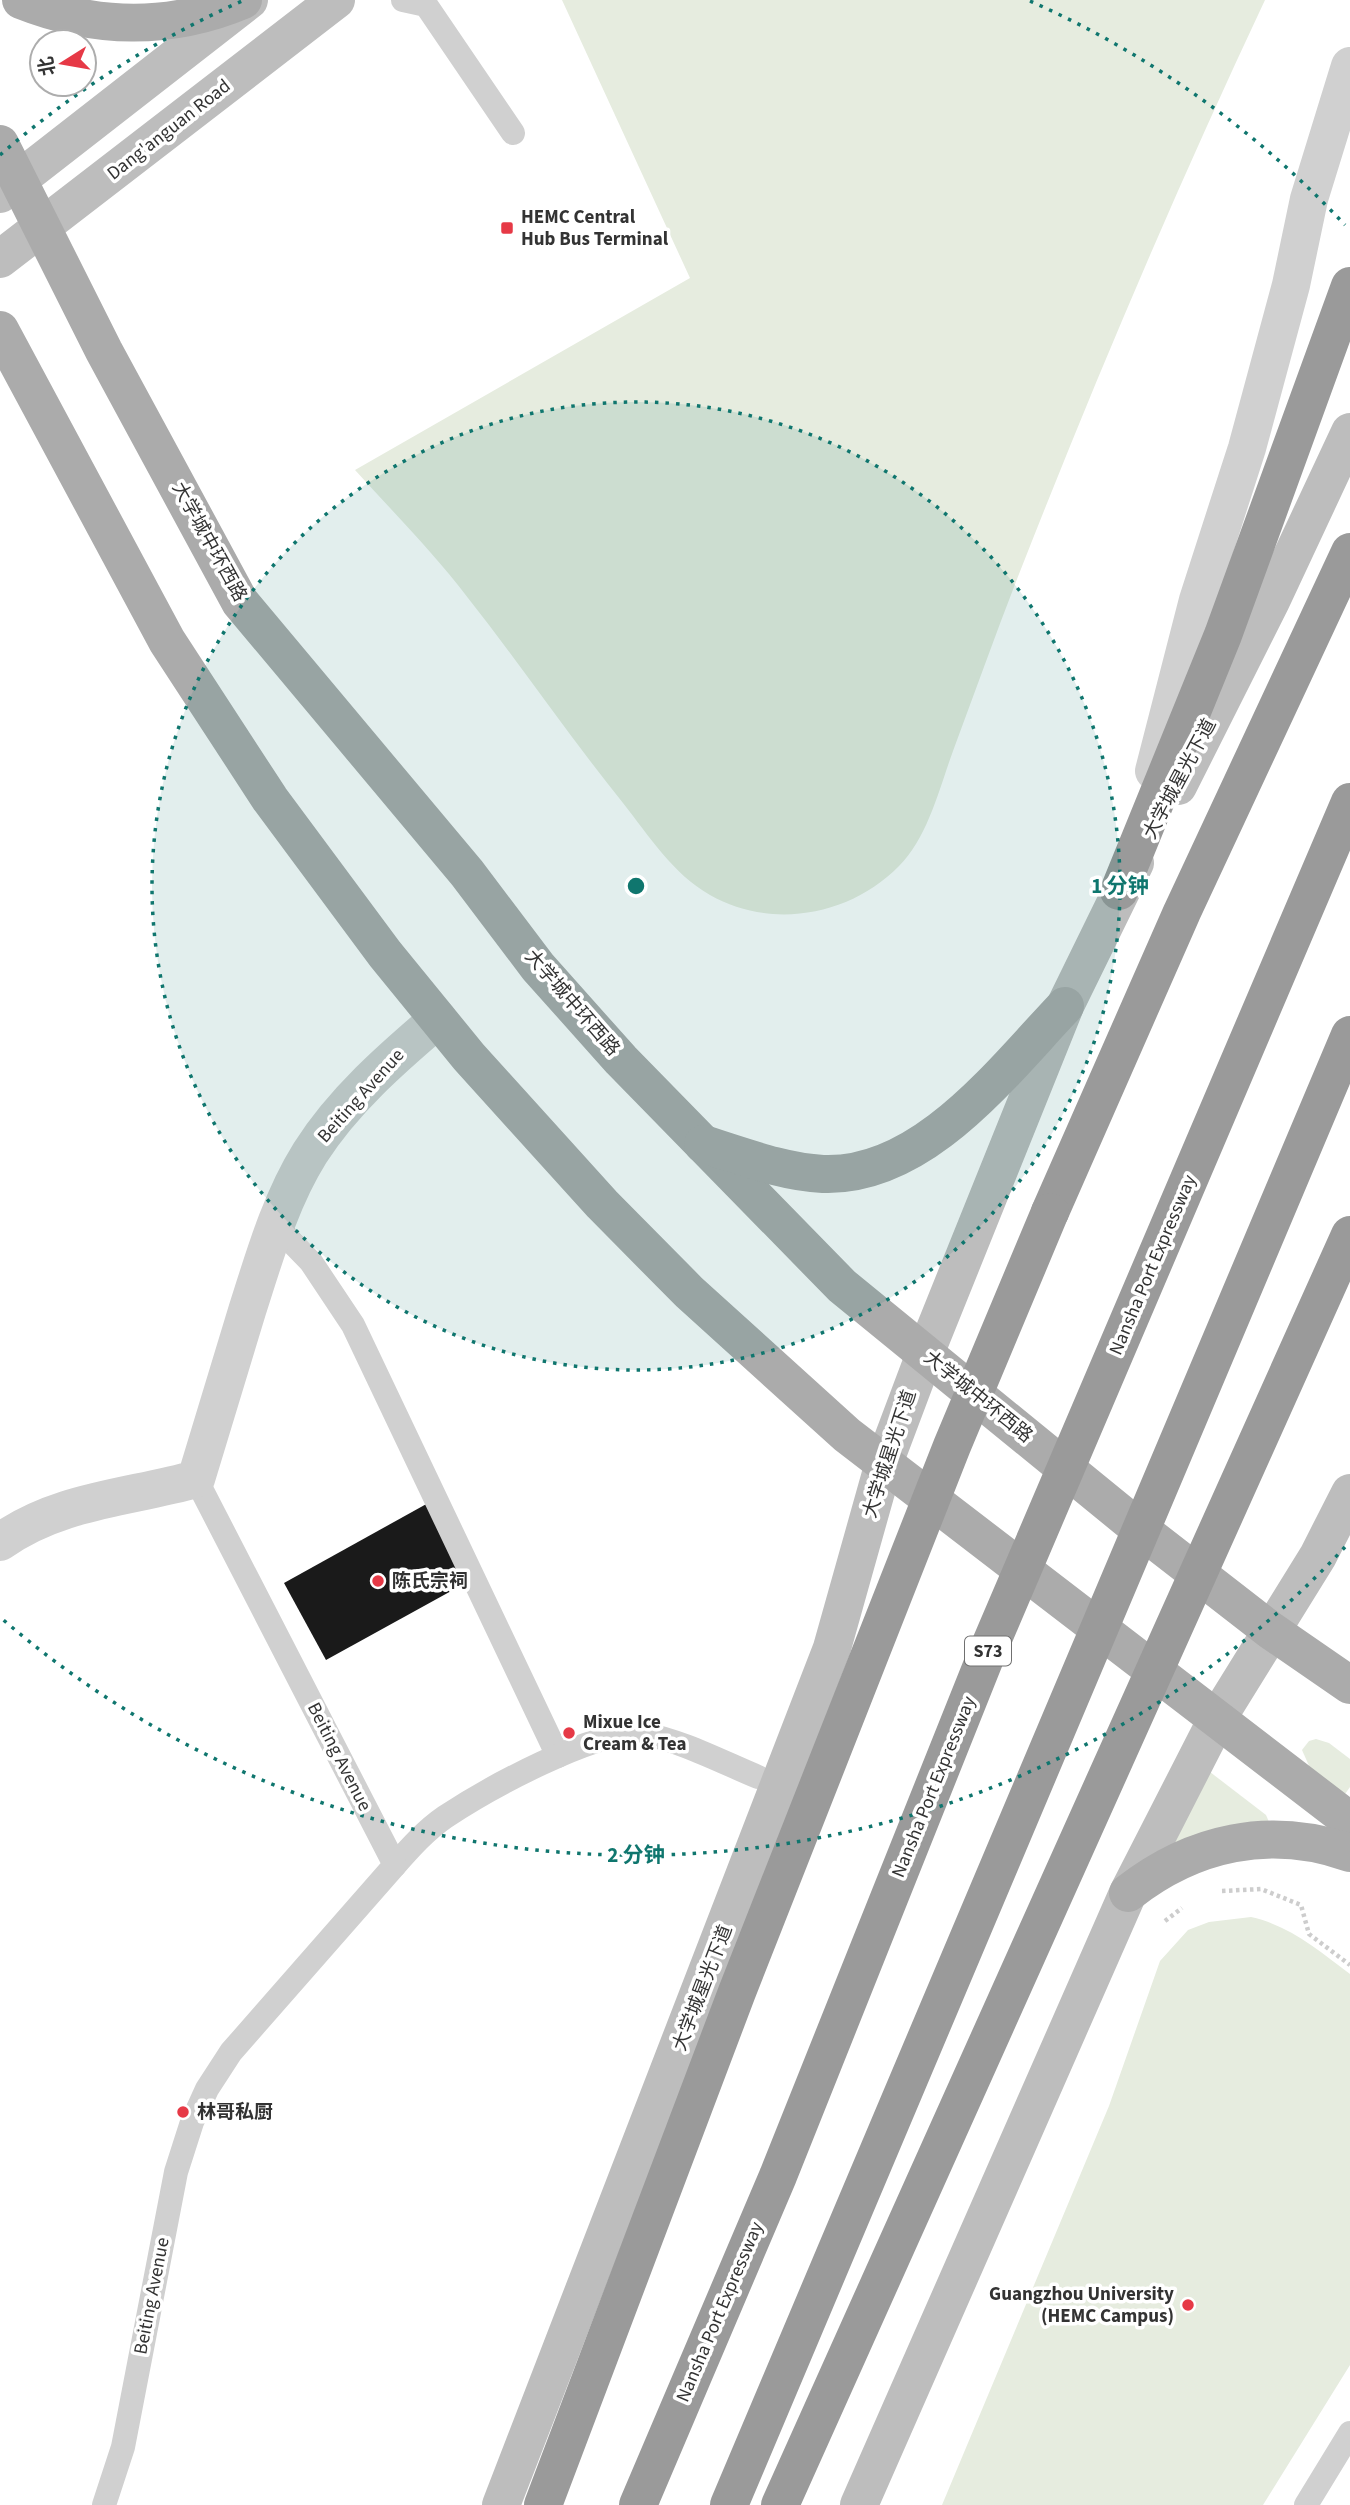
<svg xmlns="http://www.w3.org/2000/svg" width="1350" height="2505" viewBox="0 0 1350 2505" font-family="'Source Sans 3','Noto Sans SC',sans-serif">
<style>
.green{fill:#e6ecdf}
.building{fill:#1a1a1a}
.lines{fill:none;stroke-linecap:round;stroke-linejoin:round}
.path{stroke:#cdcdcd;stroke-width:4.5;stroke-dasharray:3.5 3.5;stroke-linecap:butt}
.service{stroke:#d0d0d0;stroke-width:24}
.minor{stroke:#d0d0d0;stroke-width:38}
.tertiary{stroke:#d0d0d0;stroke-width:38}
.secondary{stroke:#bdbdbd;stroke-width:38}
.primary{stroke:#ababab;stroke-width:38}
.motorway{stroke:#9a9a9a;stroke-width:38}
.motorway-bridge{stroke:#9a9a9a;stroke-width:38}
.ring{fill:none;stroke:#0f766e;stroke-width:3.5;stroke-dasharray:3.5 7}
.poi-dot{fill:#e63946;stroke:#fff;stroke-width:2.5}
.labels{text-anchor:middle;dominant-baseline:central;stroke-width:7;stroke-linejoin:round;paint-order:stroke}
.shield{fill:#fff;stroke:#707070;stroke-width:2}
.shield-label{font-size:18px;font-weight:bold;fill:#333}
.street-label{font-size:19px;fill:#333;stroke:#fff}
.poi-label{font-size:19px;font-weight:bold;fill:#333;stroke:#fff;text-anchor:start}
.centre{fill:#0f766e;stroke:#fff;stroke-width:3.5}
.ring-label{font-size:21px;text-anchor:middle;font-weight:bold;fill:#0f766e;stroke:#fff;stroke-width:7;stroke-linejoin:round;paint-order:stroke}
</style>
<rect width="100%" height="100%" fill="#fff"/>
<!-- green -->
<g class="green">
<path d="M 562,0 L 1265,0 C 1176,189 1095,380 1019,574 C 996,633 975,692 953,751 C 939,789 928,837 899,866 C 850,916 771,930 710,895 C 673,874 649,836 623,803 C 569,736 521,665 468,598 C 434,553 393,512 355,470 L 690,278 Z"/>
<polygon points="1316,1739 1329,1743 1350,1759 1350,1787 1345,1794 1310,1768 1302,1750 1309,1741"/>
<polygon points="1197,1762 1266,1815 1269,1822 1158,1854"/>
<path d="M 1251,1917 C 1291,1926 1318,1950 1350,1974 L 1350,2365 L 1263,2505 L 942,2505 L 1109,2106 L 1160,1961 L 1188,1930 L 1209,1922 Z"/>
</g>
<!-- building -->
<polygon class="building" points="430,1502 473,1579 326,1660 284,1583"/>
<g class="lines">
<!-- path -->
<g class="path">
<polyline points="1222,1891 1261,1889 1301,1905 1309,1934 1350,1965"/>
<polyline points="1165,1921 1182,1908"/>
</g>
<!-- service -->
<g class="service">
<polyline points="403,0 426,5 513,133"/>
<polyline points="276,1226 311,1262 353,1325 558,1756"/>
<path d="M 395,1865 C 410,1848 426,1830 445,1817 C 484,1791 598,1727 644,1734 C 680,1740 724,1763 758,1777"/>
<polyline points="104,2505 123,2447 176,2172 192,2122 207,2089 231,2052 395,1865 196,1479"/>
<polyline points="1306,2505 1350,2433"/>
</g>
<!-- minor -->
<path class="minor" d="M 0,1542 C 59,1500 128,1498 196,1479 C 213,1423 230,1367 247,1311 C 264,1258 280,1201 310,1153 C 343,1101 391,1059 438,1019"/>
<!-- tertiary -->
<polyline class="tertiary" points="1154,771 1198,600 1247,448 1291,285 1309,199 1350,66"/>
<!-- secondary -->
<g class="secondary">
<polyline points="0,194 249,0"/>
<polyline points="0,259 336,0"/>
<polyline points="1178,786 1271,601 1350,432"/>
<polyline points="501,2505 832,1648 884,1463 925,1354 1065,1006 1135,863"/>
<polyline points="859,2505 1128,1893 1217,1719 1318,1556 1350,1493"/>
</g>
<!-- primary -->
<g class="primary">
<path d="M 21,0 C 94,29 170,31 243,0"/>
<polyline points="0,144 104,351 240,602 467,873 538,967 621,1060 842,1286 1136,1526 1270,1630 1350,1685"/>
<polyline points="0,330 167,641 270,799 385,954 469,1057 602,1204 689,1292 847,1435 1350,1821"/>
<path d="M 703,1144 C 742,1156 783,1172 823,1174 C 923,1178 1002,1072 1065,1006"/>
<path d="M 1128,1893 C 1193,1842 1270,1825 1350,1853"/>
</g>
<!-- motorway -->
<g class="motorway">
<polyline points="1119,891 1223,635 1350,286"/>
<polyline points="1050,1212 1182,912 1350,552"/>
</g>
<!-- motorway-bridge -->
<g class="motorway-bridge">
<polyline points="543,2505 737,1992 952,1446 1050,1212"/>
<polyline points="638,2505 778,2176 989,1648 1350,802"/>
<polyline points="729,2505 1350,1035"/>
<polyline points="780,2505 1350,1235"/>
</g>
</g>
<!-- distance rings -->
<circle cx="636" cy="886" r="484" fill="#0f766e" fill-opacity=".12"/>
<g class="ring">
<circle cx="636" cy="886" r="484"/>
<path d="M1345 1547A969 969 0 0 1 0 1617M0 155A969 969 0 0 1 242 1M1030 1A969 969 0 0 1 1345 225"/>
</g>
<!-- markers -->
<g class="poi-dot">
<rect x="500" y="221" width="14" height="14" rx="3.5"/>
<circle cx="378" cy="1581" r="7"/>
<circle cx="569" cy="1733" r="7"/>
<circle cx="183" cy="2112" r="7"/>
<circle cx="1188" cy="2305" r="7"/>
</g>
<g class="labels">
<!-- shield labels -->
<rect class="shield" x="965" y="1636.5" width="46" height="29" rx="5"/>
<g class="shield-label">
<text x="988" y="1651">S73</text>
</g>
<!-- street labels -->
<g class="street-label">
<text transform="translate(169 130) rotate(-38)">Dang'anguan Road</text>
<text transform="translate(209 542) rotate(61)">大学城中环西路</text>
<text transform="translate(1180 779) rotate(-62)">大学城星光下道</text>
<text transform="translate(572 1003) rotate(49)">大学城中环西路</text>
<text transform="translate(361 1096) rotate(-48)">Beiting Avenue</text>
<text transform="translate(1153 1265) rotate(-67)">Nansha Port Expressway</text>
<text transform="translate(978 1397) rotate(39)">大学城中环西路</text>
<text transform="translate(890 1454) rotate(-72)">大学城星光下道</text>
<text transform="translate(339 1757) rotate(63)">Beiting Avenue</text>
<text transform="translate(934 1787) rotate(-68)">Nansha Port Expressway</text>
<text transform="translate(703 1988) rotate(-69)">大学城星光下道</text>
<text transform="translate(152 2296) rotate(-79)">Beiting Avenue</text>
<text transform="translate(720 2312) rotate(-67)">Nansha Port Expressway</text>
</g>
<!-- poi labels -->
<g class="poi-label">
<text x="521" y="217">HEMC Central<tspan x="521" dy="22">Hub Bus Terminal</tspan></text>
<text x="392" y="1581">陈氏宗祠</text>
<text x="583" y="1722">Mixue Ice<tspan x="583" dy="22">Cream &amp; Tea</tspan></text>
<text x="197" y="2112">林哥私厨</text>
<text x="1174" y="2294" text-anchor="end">Guangzhou University<tspan x="1174" dy="22">(HEMC Campus)</tspan></text>
</g>
</g>
<circle cx="636" cy="886" r="10" class="centre"/>
<g class="ring-label">
<text x="1120" y="893">1 分钟</text>
<text x="636" y="1862">2 分钟</text>
</g>
<!-- north arrow -->
<g transform="translate(63 63) rotate(259)"><circle r="33" fill="#ffffff" stroke="#adadad" stroke-width="2"/>
<path d="M0-5L12 26L0 18L-12 26Z" fill="#e63946"/>
<text y="-10" font-size="19" font-weight="bold" text-anchor="middle" fill="#333333">北</text>
</g>
</svg>
